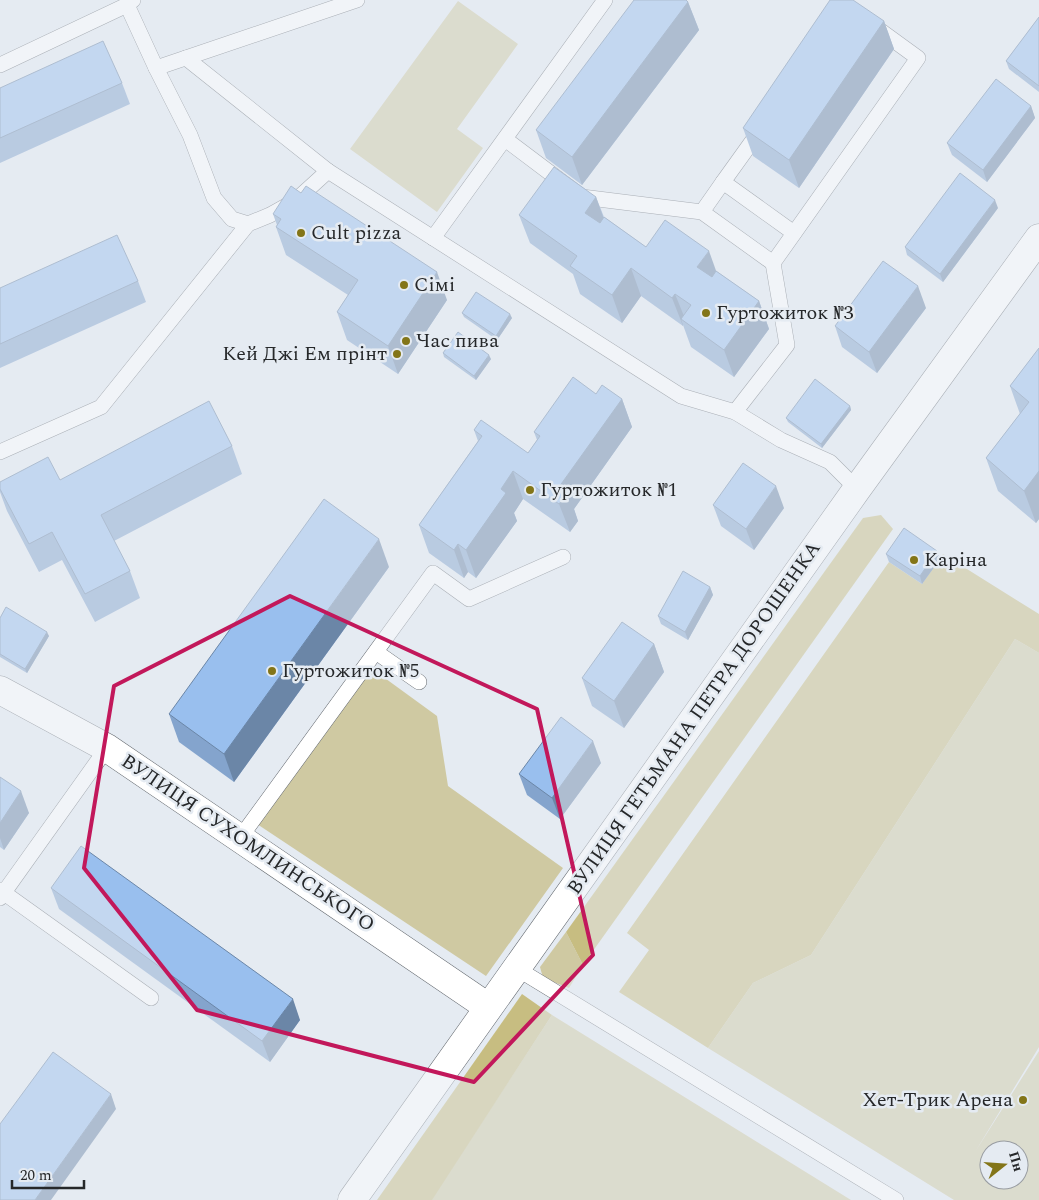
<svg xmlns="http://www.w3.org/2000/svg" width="1039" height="1200" viewBox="0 0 1039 1200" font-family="Spectral,serif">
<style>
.green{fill:#cfc9a2;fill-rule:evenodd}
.forest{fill:#c7bd81}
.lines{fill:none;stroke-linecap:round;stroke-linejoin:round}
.service-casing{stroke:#63686e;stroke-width:16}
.minor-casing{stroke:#63686e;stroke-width:29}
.tertiary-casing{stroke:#63686e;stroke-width:29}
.service{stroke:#fff;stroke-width:15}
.minor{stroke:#fff;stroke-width:28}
.tertiary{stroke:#fff;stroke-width:28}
.wall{fill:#84a4cd}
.shaded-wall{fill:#6b86a7}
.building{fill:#99bfee;stroke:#6b86a7}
.marked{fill:none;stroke:#c2185b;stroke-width:4;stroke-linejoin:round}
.poi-dot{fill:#837518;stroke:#e5ebf2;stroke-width:2}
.labels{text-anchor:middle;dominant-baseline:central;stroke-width:5;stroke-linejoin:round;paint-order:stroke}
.poi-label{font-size:20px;fill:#26282a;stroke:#e5ebf2;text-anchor:start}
.street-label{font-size:20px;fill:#26282a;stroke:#e5ebf2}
</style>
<rect width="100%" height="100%" fill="#e5ebf2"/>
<!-- green -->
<g class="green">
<polygon points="458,1 518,44 457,129 483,148 437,212 350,149"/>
<path d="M 1015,639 L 1039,653 L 1039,1047 L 975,1152 L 1039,1051 L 1039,1200 L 954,1200 L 708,1048 L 753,983 L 811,955 ZM 989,1150 L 1019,1150 L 1019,1180 L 989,1180 Z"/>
<polygon points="371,668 437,716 448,786 563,868 486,976 257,824"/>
<polygon points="566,932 583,965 569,988 543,978 540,967"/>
<polygon points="552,1015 851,1200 431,1200"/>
</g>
<!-- forest -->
<g class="forest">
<polygon points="881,515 893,529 583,965 566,932 863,518"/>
<polygon points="943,554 1039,614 1039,653 1015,639 811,955 753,983 708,1048 619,992 649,950 627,933 889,562 922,584"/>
<polygon points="522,994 552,1015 432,1200 377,1200"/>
</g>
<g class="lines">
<defs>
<g id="service">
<polyline points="127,5 156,68 190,135 214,198 232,219 248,224 270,215 295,201 328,171"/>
<polyline points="186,58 328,171 681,396 735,412 781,440 830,462 857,489"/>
<polyline points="0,65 127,5 133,0"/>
<polyline points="156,68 357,0"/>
<polyline points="761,129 723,182 794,233"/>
<polyline points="505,139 582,197 702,212 773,263"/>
<polyline points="702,212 723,182"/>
<polyline points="433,238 605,0"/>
<polyline points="735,412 787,345 773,263 918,58 874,26"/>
<polyline points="0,452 101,407 248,224"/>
<polyline points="376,652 419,682"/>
<polyline points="240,838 433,573 469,599 563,557"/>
<polyline points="0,890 151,998"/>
<polyline points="0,898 107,748"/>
<polyline points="516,968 896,1200"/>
</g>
<polyline id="minor" points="0,690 107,748 488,1007"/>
<polyline id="tertiary" points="352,1200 857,489 1039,238"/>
</defs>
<!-- service casing -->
<use href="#service" class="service-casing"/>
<!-- minor casing -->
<use href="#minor" class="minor-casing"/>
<!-- tertiary casing -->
<use href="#tertiary" class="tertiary-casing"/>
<!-- service -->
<use href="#service" class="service"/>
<!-- minor -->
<use href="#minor" class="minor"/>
<!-- tertiary -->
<use href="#tertiary" class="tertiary"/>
</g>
<!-- wall -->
<g class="wall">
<polygon points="688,2 699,30 582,185 546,158 536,130"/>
<polygon points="1039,17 1039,92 1009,69 1006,61"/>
<polygon points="884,21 894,49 799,188 753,156 743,128"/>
<polygon points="122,83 130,104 0,163 0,88"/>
<polygon points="1031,106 1035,118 987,182 952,155 947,143"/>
<polygon points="596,197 604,217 646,247 716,271 759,301 769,329 734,377 691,347 683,325 683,326 641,296 622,323 580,294 573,274 530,243 519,215"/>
<polygon points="998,208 943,282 907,255 905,247"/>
<polygon points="273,214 447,300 398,374 347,340 337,312 348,295 286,255 276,227 277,225"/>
<polygon points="138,281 146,302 0,368 0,288"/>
<polygon points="926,308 877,373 842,347 835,326"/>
<polygon points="462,313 512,318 497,340 464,317"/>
<polygon points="1039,348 1039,519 1036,523 998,491 986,458 1020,414 1010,386"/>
<polygon points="443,353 491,359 476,380 444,357"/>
<polygon points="596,394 622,399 632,427 574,509 578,521 570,532 523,499 514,513 517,521 476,578 468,572 464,578 429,553 419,525 478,441 474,430 528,453 537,440 534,432"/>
<polygon points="850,406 851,410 822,448 788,422 786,418"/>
<polygon points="232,446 242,474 114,541 130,571 140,598 95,622 62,560 39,572 7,511 0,492 0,482 60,480"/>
<polygon points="713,505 784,508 754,550 721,526"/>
<polygon points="886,554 940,559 922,584 889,562"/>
<polygon points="389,567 234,782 179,742 169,714"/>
<polygon points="710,587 713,595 688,640 661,624 658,616"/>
<polygon points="0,618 49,636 27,673 0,657"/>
<polygon points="654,644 664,672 624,728 592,706 582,678"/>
<polygon points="601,763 560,819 527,795 519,774"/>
<polygon points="0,777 29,813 4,850 0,847"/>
<polygon points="51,888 300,1020 270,1062 59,909"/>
</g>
<!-- shaded-wall -->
<g class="shaded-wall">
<polygon points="688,2 699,30 582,185 572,157"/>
<polygon points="884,21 894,49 799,188 789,160"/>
<polygon points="1031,106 1035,118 987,182 983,170"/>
<polygon points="596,197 606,225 595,240 585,213"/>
<polygon points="995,200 998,208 943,282 940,274"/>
<polygon points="709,251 719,279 708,295 697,267"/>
<polygon points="631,268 641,296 622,323 612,295"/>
<polygon points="437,272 447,300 398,374 388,346"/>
<polygon points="918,286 926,308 877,373 869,352"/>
<polygon points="675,294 686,321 681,319 683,325 683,326 672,298"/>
<polygon points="759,301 769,329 734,377 724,350"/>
<polygon points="510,314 512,318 497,340 496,336"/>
<polygon points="489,355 491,359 476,380 474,376"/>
<polygon points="622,399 632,427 574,509 578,521 570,532 559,504 559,487"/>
<polygon points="850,406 851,410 822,448 821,444"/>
<polygon points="513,471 523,499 514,513 517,521 476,578 466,550 501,489"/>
<polygon points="1039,471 1039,519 1036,523 1024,491"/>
<polygon points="776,486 784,508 754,550 746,529"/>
<polygon points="379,539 389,567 234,782 224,754"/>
<polygon points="458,544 468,572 464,578 454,550"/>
<polygon points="937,551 940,559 922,584 920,576"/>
<polygon points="710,587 713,595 688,640 685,632"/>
<polygon points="47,632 49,636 27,673 25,669"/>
<polygon points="654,644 664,672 624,728 614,701"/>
<polygon points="593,741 601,763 560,819 552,798"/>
<polygon points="21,791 29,813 4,850 0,838 0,823"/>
<polygon points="293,999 300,1020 270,1062 262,1041"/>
<polygon points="111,1094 116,1109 51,1200 35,1200"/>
</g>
<!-- building -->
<g class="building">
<polygon points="634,0 686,0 688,2 572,157 536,130"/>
<polygon points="830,0 853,0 884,21 789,160 743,128"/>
<polygon points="1039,17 1039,86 1006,61"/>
<polygon points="103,41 122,83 0,138 0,88"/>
<polygon points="996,79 1031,106 983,170 947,143"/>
<polygon points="554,167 596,197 585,213 600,223 604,217 646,247 665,220 709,251 697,267 712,277 716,271 759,301 724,350 681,319 691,305 675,294 672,298 631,268 612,295 570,266 577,256 519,215"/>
<polygon points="960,173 995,200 940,274 905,247"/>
<polygon points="291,186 301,193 306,186 437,272 388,346 337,312 358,280 276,227 281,219 273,214"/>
<polygon points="117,235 138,281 0,344 0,288"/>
<polygon points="883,261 918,286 869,352 835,326"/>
<polygon points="476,292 510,314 496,336 462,313"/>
<polygon points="458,332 489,355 474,376 443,353"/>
<polygon points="1039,348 1039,471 1024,491 986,458 1029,402 1010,386"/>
<polygon points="573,377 596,394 602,385 622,399 559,487 568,493 559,504 513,471 501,489 506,493 466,550 458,544 454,550 419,525 482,436 474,430 481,420 528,453 540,436 534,432"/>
<polygon points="815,379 850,406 821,444 786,418"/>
<polygon points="209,401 232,446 101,515 130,571 85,594 52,532 29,544 0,489 0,482 48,457 60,480"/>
<polygon points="743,463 776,486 746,529 713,505"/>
<polygon points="324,499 379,539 224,754 169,714"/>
<polygon points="904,528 937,551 920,576 886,554"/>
<polygon points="683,571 710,587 685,632 658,616"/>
<polygon points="6,607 47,632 25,669 0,654 0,618"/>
<polygon points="622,622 654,644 614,701 582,678"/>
<polygon points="561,717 593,741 552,798 519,774"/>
<polygon points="0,777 21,791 0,823"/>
<polygon points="81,846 293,999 262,1041 51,888"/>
<polygon points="53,1052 111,1094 35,1200 0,1200 0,1124"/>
</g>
<!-- marked area -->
<path d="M0 0H1039V1200H0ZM 290,596 L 537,709 L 593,955 L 474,1082 L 197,1010 L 84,868 L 114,686 Z" fill="#e5ebf2" fill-opacity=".55" fill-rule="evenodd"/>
<path class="marked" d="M 290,596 L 537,709 L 593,955 L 474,1082 L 197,1010 L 84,868 L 114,686 Z"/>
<!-- markers -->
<g class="poi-dot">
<circle cx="301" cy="233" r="5"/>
<circle cx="404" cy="285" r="5"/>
<circle cx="706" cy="313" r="5"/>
<circle cx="406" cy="341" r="5"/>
<circle cx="397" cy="354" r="5"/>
<circle cx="530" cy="490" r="5"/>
<circle cx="914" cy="560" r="5"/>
<circle cx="272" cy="671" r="5"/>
<circle cx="1023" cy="1100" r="5"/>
</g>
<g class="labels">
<!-- poi labels -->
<g class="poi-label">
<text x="311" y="233">Cult pizza</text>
<text x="414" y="285">Сімі</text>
<text x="716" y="313">Гуртожиток №3</text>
<text x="416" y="341">Час пива</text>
<text x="387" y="354" text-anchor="end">Кей Джі Ем прінт</text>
<text x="540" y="490">Гуртожиток №1</text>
<text x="924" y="560">Каріна</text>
<text x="282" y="671">Гуртожиток №5</text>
<text x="1013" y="1100" text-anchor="end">Хет-Трик Арена</text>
</g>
<!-- street labels -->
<g class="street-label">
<text transform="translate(694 718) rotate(-55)">ВУЛИЦЯ ГЕТЬМАНА ПЕТРА ДОРОШЕНКА</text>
<text transform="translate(248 843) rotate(34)">ВУЛИЦЯ СУХОМЛИНСЬКОГО</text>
</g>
</g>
<!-- north arrow -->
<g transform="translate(1004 1165) rotate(73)"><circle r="24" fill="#e5ebf2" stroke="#999da2"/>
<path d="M0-4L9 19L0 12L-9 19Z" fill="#837518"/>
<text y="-8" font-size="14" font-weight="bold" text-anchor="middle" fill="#26282a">Пн</text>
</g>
<!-- scale -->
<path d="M12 1180v8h72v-8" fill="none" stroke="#26282a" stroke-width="2.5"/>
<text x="20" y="1180" font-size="15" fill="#26282a" stroke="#e5ebf2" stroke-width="4" paint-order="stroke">20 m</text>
</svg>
